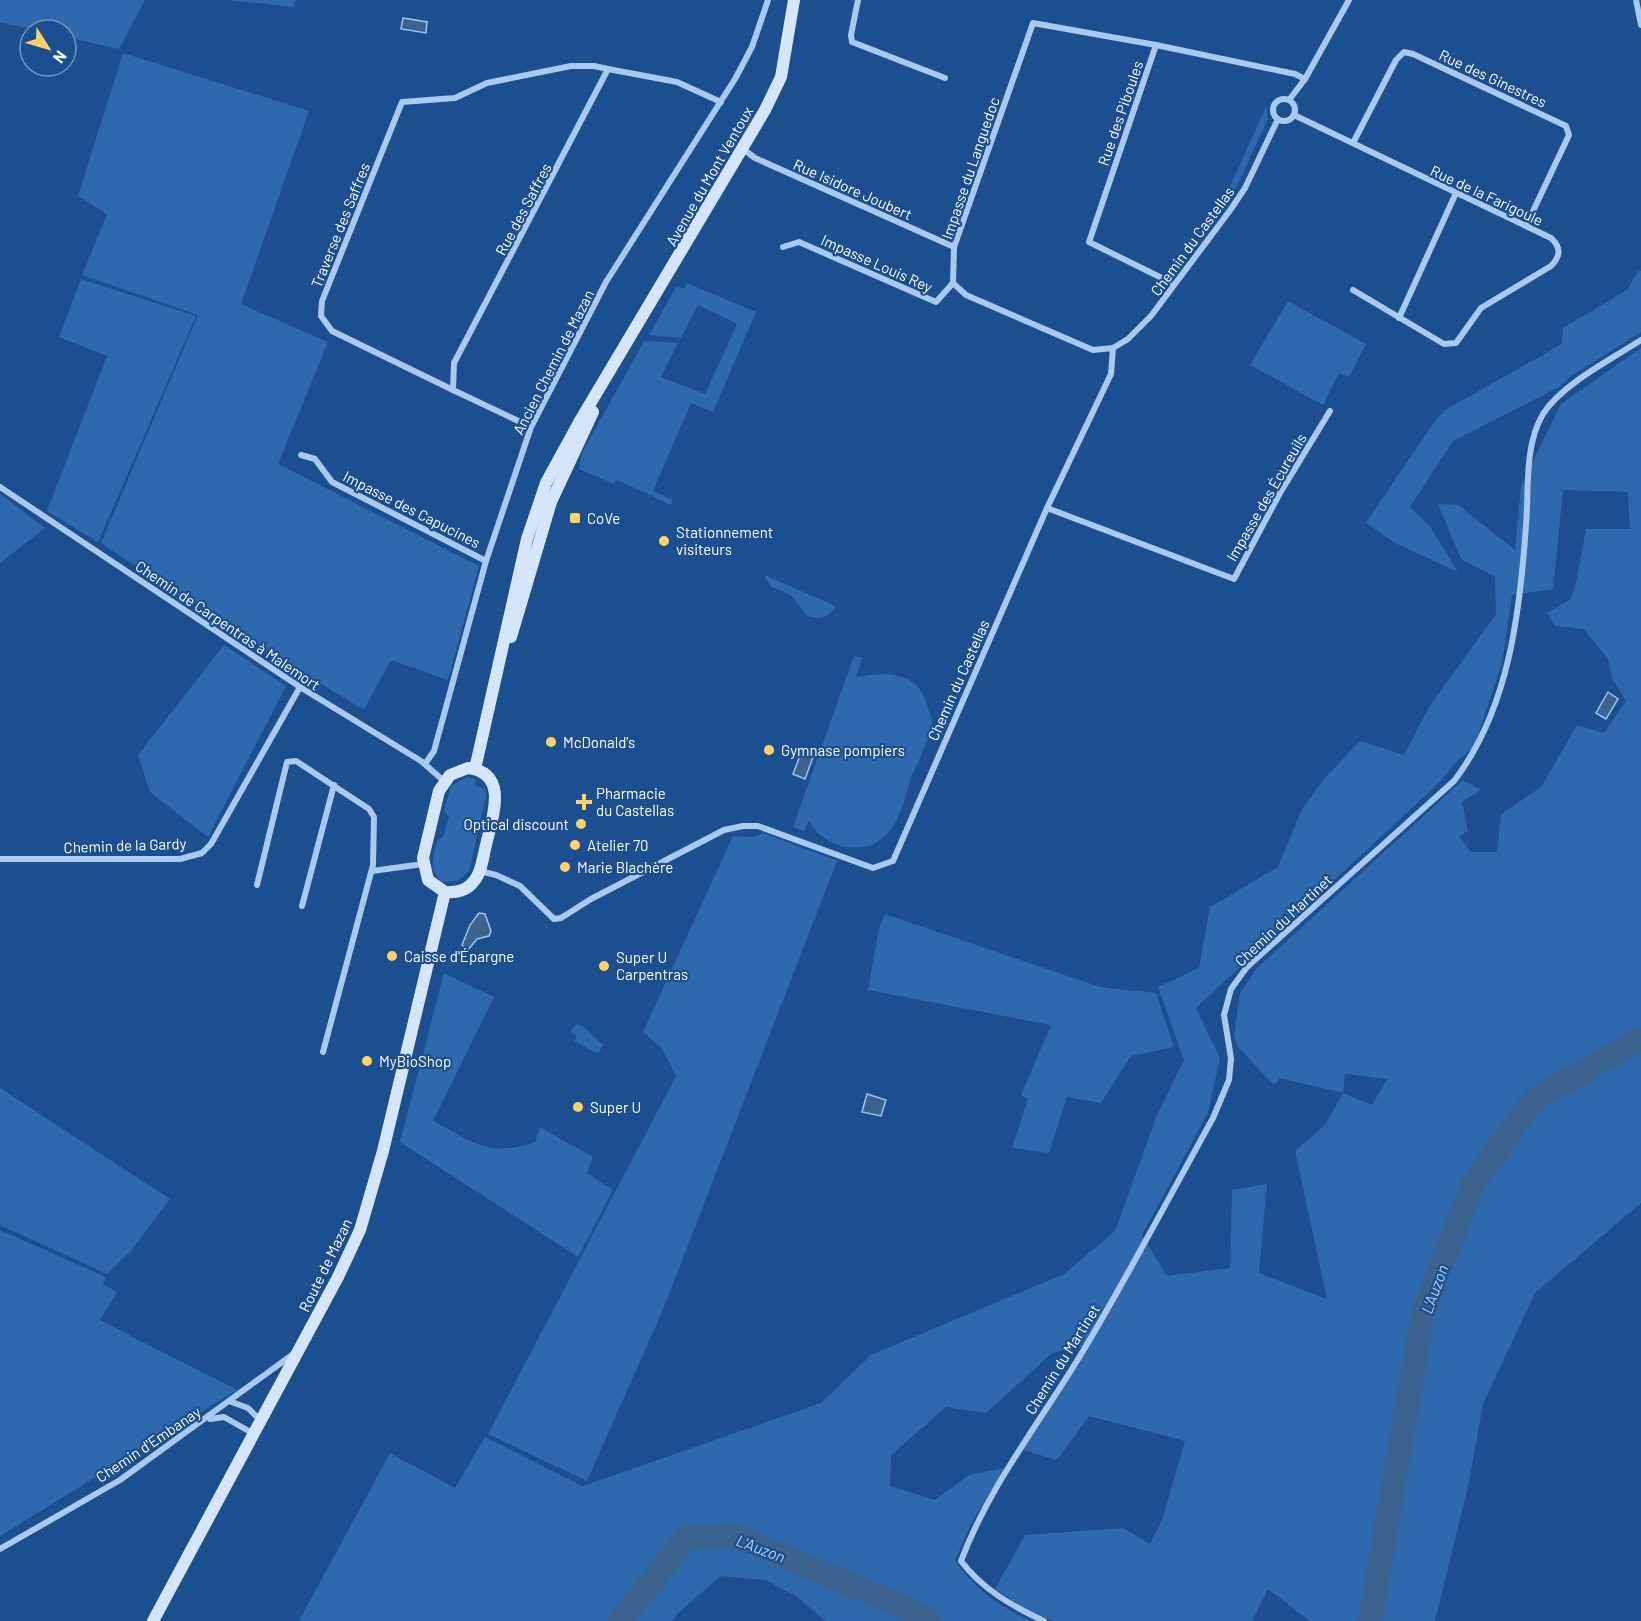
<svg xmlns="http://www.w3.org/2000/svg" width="1641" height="1621" viewBox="0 0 1641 1621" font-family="Barlow,sans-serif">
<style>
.green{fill:#2e69ad;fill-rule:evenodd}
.water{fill:#3c6290;stroke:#9cc4f0;stroke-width:1.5}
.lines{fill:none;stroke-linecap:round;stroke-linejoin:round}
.river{stroke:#3c6290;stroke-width:24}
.minor{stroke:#a9c9ee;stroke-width:6}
.secondary{stroke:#d6e6fa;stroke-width:12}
.poi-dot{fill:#ffd166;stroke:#1b4f8f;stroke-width:2}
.labels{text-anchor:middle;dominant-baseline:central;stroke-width:4.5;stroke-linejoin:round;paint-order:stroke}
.street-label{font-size:15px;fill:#fff;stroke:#1b4f8f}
.poi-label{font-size:15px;fill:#fff;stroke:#1b4f8f;text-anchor:start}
.water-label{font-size:16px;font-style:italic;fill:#b5d3f5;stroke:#1b4f8f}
</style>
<rect width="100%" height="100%" fill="#1b4f8f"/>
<!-- green -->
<g class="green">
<polygon points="0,0 145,0 119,49 66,37 66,30 36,30 0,22"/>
<polygon points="228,0 296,0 293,7"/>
<polygon points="123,53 309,111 241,304 328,342 278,464 479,566 448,680 391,660 364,710 199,609 101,543 198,315 82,275 107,214 78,196"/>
<polygon points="1266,107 1268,119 1238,184 1215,219"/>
<polygon points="1638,271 1641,271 1641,332 1571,376 1559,387 1453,441 1410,507 1431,528 1458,572 1397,544 1366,523 1432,425 1445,410 1562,344 1563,328 1627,290"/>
<polygon points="81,279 196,316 98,542 47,511 107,356 59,337"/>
<polygon points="687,283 756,312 713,412 691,403 653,491 673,500 671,505 622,482 616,480 614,484 579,469 582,453 644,341 678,343 661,377 705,394 737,324 698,305 681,338 649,335 676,287 684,288"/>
<polygon points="1288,301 1366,344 1349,377 1339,373 1323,405 1250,365"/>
<path d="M 1641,348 L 1641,1203 L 1535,1293 L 1483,1404 L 1468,1487 L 1435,1621 L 1310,1621 L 1268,1589 L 1252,1621 L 1053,1621 L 1022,1607 L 995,1589 L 1025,1535 L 1123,1528 L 1150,1544 L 1162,1520 L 1185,1441 L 1089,1416 L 1057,1460 L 1023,1450 L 1091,1345 L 1052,1353 L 986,1413 L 946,1407 L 891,1455 L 890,1486 L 935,1500 L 969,1475 L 1004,1468 L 971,1524 L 955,1561 C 974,1588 1001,1608 1031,1621 L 825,1621 L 796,1596 L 765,1580 L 721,1576 L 679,1612 L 672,1621 L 299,1621 L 390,1453 L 455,1488 L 485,1437 L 583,1486 L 821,1403 L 871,1355 L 1064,1274 L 1115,1231 L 1157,1115 L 1184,1060 L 1158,987 L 1199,968 L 1210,907 L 1278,867 L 1302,809 L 1324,779 L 1360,741 L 1404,755 L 1429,707 L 1496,614 L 1495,577 L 1461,559 L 1438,504 L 1458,505 L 1515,550 L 1521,486 L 1561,404 ZM 1563,490 L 1628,492 L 1630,529 L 1586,529 L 1576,583 L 1570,600 L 1547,613 L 1555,626 L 1584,629 L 1608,659 L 1612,678 L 1626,701 L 1604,733 L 1577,725 L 1541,787 L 1501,814 L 1497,852 L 1471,852 L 1459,836 L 1468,831 L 1462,802 L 1481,790 L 1463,780 L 1257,968 L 1240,993 L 1234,1035 L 1238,1047 L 1274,1085 L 1280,1078 L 1343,1093 L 1325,1125 L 1295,1151 L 1327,1299 L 1259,1273 L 1267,1184 L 1232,1190 L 1230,1268 L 1167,1276 L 1142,1235 L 1208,1113 L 1220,1058 L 1196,1008 L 1441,781 L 1457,761 L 1474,747 L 1502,663 L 1512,595 L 1553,589 ZM 1345,1074 L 1387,1079 L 1372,1105 L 1343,1093 Z"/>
<polygon points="0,494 45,528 0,563"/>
<path d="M 764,575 L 836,606 C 830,617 819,621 808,616 C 790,597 799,596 771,587 Z"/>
<polygon points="224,645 286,686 208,837 150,792 138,755"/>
<path d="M 854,656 L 862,658 L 856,677 C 885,672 918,670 927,705 C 928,710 932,717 932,722 C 931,736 917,764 911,778 C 905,797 900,822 885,836 C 862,858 822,847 809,820 L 804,831 L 793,827 Z"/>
<path d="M 467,777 L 476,779 L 475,786 L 485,789 L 486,797 L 469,871 L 458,881 L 443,882 C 427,871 434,857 437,841 L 443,837 L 449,817 L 444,811 L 451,786 Z"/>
<polygon points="763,833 837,861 662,1312 587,1481 488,1434 676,1076 661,1047 643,1032 733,836 754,837"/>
<polygon points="885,914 1100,987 1156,993 1174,1047 1131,1056 1101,1103 1067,1097 1049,1153 1012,1148 1028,1099 1021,1095 1051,1025 868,990 879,928"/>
<path d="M 444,973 L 494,997 L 433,1121 C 473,1142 489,1158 535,1142 L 540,1127 L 593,1157 L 587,1173 L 613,1190 L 578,1257 L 400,1142 Z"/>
<polygon points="577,1024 585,1028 603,1045 598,1054 574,1041 577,1037 571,1031"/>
<polygon points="0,1088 170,1199 131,1251 107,1274 0,1225"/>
<polygon points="0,1230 106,1277 103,1284 117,1292 100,1320 237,1390 0,1536"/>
</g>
<!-- water -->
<g class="water">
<polygon points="403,18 427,22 426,33 401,29"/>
<polygon points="1608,692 1618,699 1606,719 1596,713"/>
<polygon points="801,753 813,757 805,779 793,774"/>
<polygon points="479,913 485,914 491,931 489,936 477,939 468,950 462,945 470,925"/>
<polygon points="867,1094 886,1100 881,1116 862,1112"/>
</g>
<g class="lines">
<!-- river -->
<g class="river">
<polyline points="620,1621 686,1538 736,1536 920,1614 928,1621"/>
<polyline points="1370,1621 1423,1313 1473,1184 1533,1100 1641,1039"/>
</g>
<!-- minor -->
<g class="minor">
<polyline points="858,0 851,35 852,42 945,78"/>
<polyline points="1636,0 1641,25"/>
<polyline points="1156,45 1033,23 954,247 953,283 966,295 1093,350 1113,348 1128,339 1151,316 1231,209 1245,188 1278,119"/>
<circle cx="1284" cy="110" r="11"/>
<polyline points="1289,100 1305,79 1349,0"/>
<path d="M 1294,115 L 1551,238 C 1562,248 1560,257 1551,266 L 1481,308 L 1456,343 L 1444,344 L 1353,290"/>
<polyline points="1353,143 1396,60 1404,52 1413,54 1566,126 1569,135 1526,226"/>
<polyline points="743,149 755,158 954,247"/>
<polyline points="783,247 799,242 936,302 953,283"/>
<polyline points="1174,284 1089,242 1156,45 1295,74 1305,79"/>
<polyline points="1399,318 1456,193"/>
<polyline points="453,390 332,331 321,316 322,301 402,102 455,98 487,83 571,66 594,66 608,69"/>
<polyline points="531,427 453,390 454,363 608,69 677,82 721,102"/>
<polyline points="301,455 315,459 332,482 486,561"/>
<polyline points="0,487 300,687 421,761 444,781"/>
<polyline points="1047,508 1234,579 1280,493 1330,411"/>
<polyline points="425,764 434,751 486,561 531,427 606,282 735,79 752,47 768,0"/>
<polyline points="0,859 180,859 202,853 211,844 300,687"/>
<polyline points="372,871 423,864"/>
<polyline points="480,871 496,875 520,886 554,919 561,918 591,899 724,830 743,826 758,826 873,868 893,861 1047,508 1111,374 1113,348"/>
<polyline points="257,885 287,762 296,761 369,809 374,817 373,865 323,1052"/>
<polyline points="302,906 334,785"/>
<polyline points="229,1401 248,1408 260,1420"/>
<polyline points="210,1419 224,1417 254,1434"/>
<polyline points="0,1549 120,1480 292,1355"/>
<path d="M 1044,1621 C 1012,1606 982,1589 961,1561 C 991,1481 1046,1415 1089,1341 C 1132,1268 1172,1192 1213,1118 L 1229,1080 L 1231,1058 L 1224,1015 L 1231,989 L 1247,967 L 1454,781 C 1509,709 1520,613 1526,525 C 1529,489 1524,446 1543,414 C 1562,384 1612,359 1641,340"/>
</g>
<!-- secondary -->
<g class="secondary">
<polyline points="511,637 551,502 593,412"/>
<path d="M 468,768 C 510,773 492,818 486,845 C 483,856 482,872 474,881 C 467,891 457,893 445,892 L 428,880 L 423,858 L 439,791 L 450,775 Z"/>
<polyline points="475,769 527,539 546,483 581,419 765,110 781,77 794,0"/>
<polyline points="153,1621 338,1277 360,1230 383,1151 445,892"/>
</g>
</g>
<!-- markers -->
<g class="poi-dot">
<rect x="569" y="512" width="12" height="12" rx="3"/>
<circle cx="664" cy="541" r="6"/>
<circle cx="551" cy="742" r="6"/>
<circle cx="769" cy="750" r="6"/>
<path d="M581 793h6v6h6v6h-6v6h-6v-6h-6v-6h6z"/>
<circle cx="581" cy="824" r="6"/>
<circle cx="575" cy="845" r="6"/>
<circle cx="565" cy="867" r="6"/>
<circle cx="392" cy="956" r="6"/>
<circle cx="604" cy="966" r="6"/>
<circle cx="367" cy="1061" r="6"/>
<circle cx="578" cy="1107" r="6"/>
</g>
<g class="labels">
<!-- street labels -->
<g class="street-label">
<text transform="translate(1493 78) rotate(25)">Rue des Ginestres</text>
<text transform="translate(1120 113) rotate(-71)">Rue des Piboules</text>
<text transform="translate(970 168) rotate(-71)">Impasse du Languedoc</text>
<text transform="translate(709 176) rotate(-60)">Avenue du Mont Ventoux</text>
<text transform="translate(853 189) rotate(24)">Rue Isidore Joubert</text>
<text transform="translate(1487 195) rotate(25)">Rue de la Farigoule</text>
<text transform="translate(523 209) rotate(-62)">Rue des Saffres</text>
<text transform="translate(340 225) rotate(-68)">Traverse des Saffres</text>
<text transform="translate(1192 241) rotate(-54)">Chemin du Castellas</text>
<text transform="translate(877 263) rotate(24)">Impasse Louis Rey</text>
<text transform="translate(553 362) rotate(-63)">Ancien Chemin de Mazan</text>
<text transform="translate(1266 497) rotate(-60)">Impasse des Écureuils</text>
<text transform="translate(412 509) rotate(27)">Impasse des Capucines</text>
<text transform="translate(228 625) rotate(34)">Chemin de Carpentras à Malemort</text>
<text transform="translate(958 680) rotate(-66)">Chemin du Castellas</text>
<text transform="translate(125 845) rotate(-2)">Chemin de la Gardy</text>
<text transform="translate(1283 920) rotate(-43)">Chemin du Martinet</text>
<text transform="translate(325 1265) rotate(-64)">Route de Mazan</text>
<text transform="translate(1062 1359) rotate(-58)">Chemin du Martinet</text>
<text transform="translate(148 1444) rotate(-34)">Chemin d'Embanay</text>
</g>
<!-- poi labels -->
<g class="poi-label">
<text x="587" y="518">CoVe</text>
<text x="676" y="532">Stationnement<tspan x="676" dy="17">visiteurs</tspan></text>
<text x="563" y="742">McDonald's</text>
<text x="781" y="750">Gymnase pompiers</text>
<text x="596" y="793">Pharmacie<tspan x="596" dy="17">du Castellas</tspan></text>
<text x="569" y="824" text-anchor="end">Optical discount</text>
<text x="587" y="845">Atelier 70</text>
<text x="577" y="867">Marie Blachère</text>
<text x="404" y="956">Caisse d'Épargne</text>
<text x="616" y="957">Super U<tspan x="616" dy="17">Carpentras</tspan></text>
<text x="379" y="1061">MyBioShop</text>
<text x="590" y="1107">Super U</text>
</g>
<!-- water labels -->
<g class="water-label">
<text transform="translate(1434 1289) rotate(-70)">L'Auzon</text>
<text transform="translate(761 1548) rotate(21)">L'Auzon</text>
</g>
</g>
<!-- north arrow -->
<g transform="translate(48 48) rotate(127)"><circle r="28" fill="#1b4f8f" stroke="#7695bc" stroke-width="1.5"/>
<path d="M0-4.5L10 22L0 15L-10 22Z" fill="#ffd166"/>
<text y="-9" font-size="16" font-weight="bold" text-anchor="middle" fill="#ffffff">N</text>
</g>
</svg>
